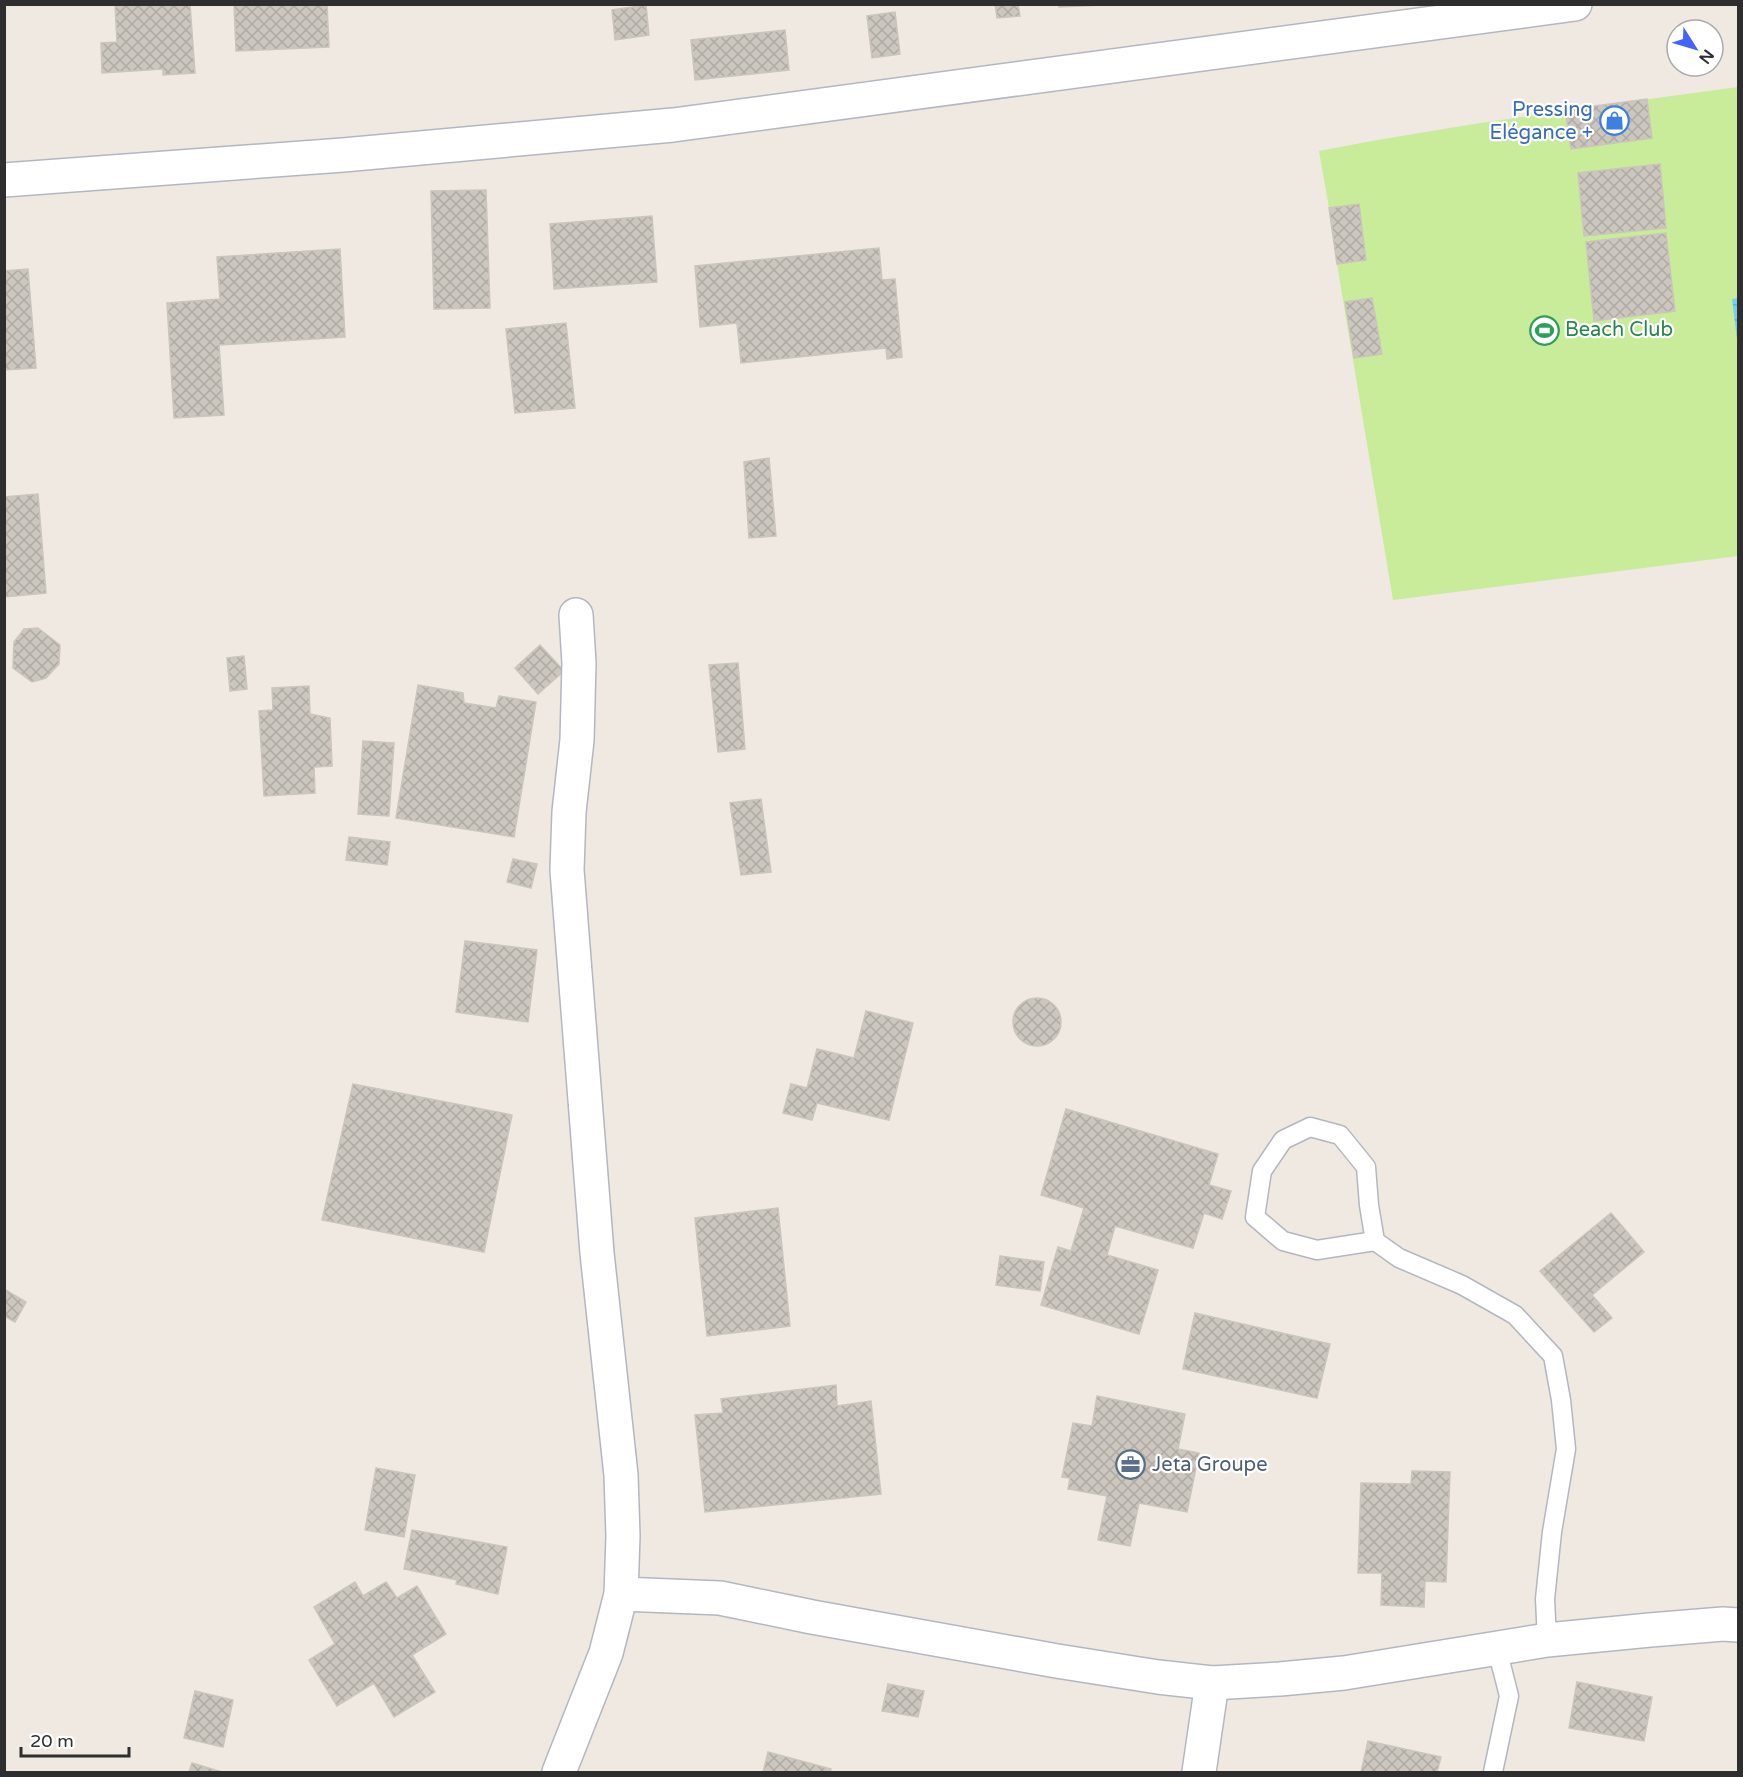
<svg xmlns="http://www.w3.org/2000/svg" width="1743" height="1777" viewBox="0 0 1743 1777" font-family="'Varela Round',sans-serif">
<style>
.pitch{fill:#c9ec9a}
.water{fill:url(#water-waves)}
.building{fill:url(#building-cross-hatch);stroke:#cbc5ba;stroke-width:1.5}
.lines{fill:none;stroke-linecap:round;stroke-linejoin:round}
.service-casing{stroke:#b4b7c1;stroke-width:21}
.minor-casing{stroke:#b4b7c1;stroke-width:36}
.secondary-casing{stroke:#b4b7c1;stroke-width:36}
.service{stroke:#fff;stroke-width:18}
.minor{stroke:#fff;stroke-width:33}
.secondary{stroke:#fff;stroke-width:33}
.labels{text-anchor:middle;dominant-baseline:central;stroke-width:4.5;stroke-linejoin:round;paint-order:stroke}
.shop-label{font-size:20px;fill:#366cbe;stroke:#fff;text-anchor:end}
.leisure-label{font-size:20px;fill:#27864d;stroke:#fff;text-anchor:start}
.service-label{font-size:20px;fill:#4e5e75;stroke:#fff;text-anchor:start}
</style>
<defs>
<pattern id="water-waves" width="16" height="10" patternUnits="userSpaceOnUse" patternTransform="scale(1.5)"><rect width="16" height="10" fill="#75cff0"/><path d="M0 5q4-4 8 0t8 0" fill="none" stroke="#66b2ce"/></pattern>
<pattern id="building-cross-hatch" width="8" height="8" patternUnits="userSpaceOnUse" patternTransform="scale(1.5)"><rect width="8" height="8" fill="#cbc7bf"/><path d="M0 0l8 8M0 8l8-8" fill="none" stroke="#afaba4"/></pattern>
</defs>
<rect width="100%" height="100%" fill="#efe9e1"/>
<!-- pitch -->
<path class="pitch" d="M 1738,87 L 1738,556 L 1393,600 L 1337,264 L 1329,208 L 1319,151 C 1458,124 1598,106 1738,87 Z"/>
<!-- water -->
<polygon class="water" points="1738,298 1738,347 1732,299"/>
<!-- building -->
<g class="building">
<polygon points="115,4 190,4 195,73 163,75 163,69 102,73 101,43 117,42"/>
<polygon points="234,4 327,4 329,47 236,51"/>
<polygon points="995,4 1018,4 1020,16 997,18"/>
<polygon points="1059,4 1103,4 1103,5 1059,7"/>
<polygon points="646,5 649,35 615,40 612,10"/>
<polygon points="895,12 900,54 872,58 867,16"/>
<polygon points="785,30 789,70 695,80 691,40"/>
<polygon points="1647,99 1652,138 1571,149 1565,110"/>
<polygon points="1660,164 1666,228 1584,236 1578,173"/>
<polygon points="486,190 490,308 434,309 431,191"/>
<polygon points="1359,204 1366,260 1337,264 1329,208"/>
<polygon points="652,216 657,282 554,289 550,224"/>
<polygon points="1666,233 1675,311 1594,321 1586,242"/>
<polygon points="879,248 882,280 895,279 902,357 887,359 886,348 741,363 737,323 700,327 695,266"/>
<polygon points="340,249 345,337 219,345 224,415 174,418 167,303 220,299 217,257"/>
<polygon points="28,269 36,368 4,370 4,271"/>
<polygon points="1372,298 1382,354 1354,358 1345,302"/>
<polygon points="566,323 575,408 515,413 506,329"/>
<polygon points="769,458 776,536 749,538 744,462"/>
<polygon points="38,494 46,593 4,597 4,497"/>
<polygon points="38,628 60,645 59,664 46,678 32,682 13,668 14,642 24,629"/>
<polygon points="540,645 564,671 538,694 515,668"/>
<polygon points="244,656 247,689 230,691 227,658"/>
<polygon points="738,663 745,749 718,752 709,665"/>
<polygon points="418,685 463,693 464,703 496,708 499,696 536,702 514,837 396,818"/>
<polygon points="309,686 310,714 330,718 332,766 314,767 315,793 264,796 259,711 273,710 272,688"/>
<polygon points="363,741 394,743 389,816 358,814"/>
<polygon points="761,799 771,872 741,875 730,803"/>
<polygon points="349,837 390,842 387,865 346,860"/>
<polygon points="513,859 537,864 531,888 507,882"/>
<polygon points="465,941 537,950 528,1022 456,1012"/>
<circle cx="1037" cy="1022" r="24"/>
<polygon points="866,1011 913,1023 889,1120 817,1103 812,1120 783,1113 791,1084 807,1088 817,1049 854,1058"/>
<polygon points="353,1084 512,1115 484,1252 322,1220"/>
<polygon points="1066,1109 1218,1154 1209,1185 1231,1191 1222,1219 1204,1213 1193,1248 1115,1226 1107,1255 1158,1270 1139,1334 1041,1305 1058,1247 1071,1251 1084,1208 1041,1195"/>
<polygon points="778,1208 790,1326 707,1336 695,1218"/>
<polygon points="1611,1213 1644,1252 1592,1295 1612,1318 1594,1332 1540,1271"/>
<polygon points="1000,1256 1044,1262 1040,1291 996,1285"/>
<polygon points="4,1289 26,1302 15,1322 4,1316"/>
<polygon points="1195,1313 1330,1344 1317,1398 1183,1369"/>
<polygon points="836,1385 837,1406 871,1401 881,1494 705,1512 695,1415 723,1413 721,1399"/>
<polygon points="1097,1396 1185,1414 1178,1449 1199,1453 1187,1512 1139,1503 1130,1546 1098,1540 1107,1496 1068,1489 1070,1478 1062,1477 1073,1423 1092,1426"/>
<polygon points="376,1468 415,1475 404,1537 365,1530"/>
<polygon points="1412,1471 1450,1472 1446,1582 1425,1581 1424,1607 1381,1605 1382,1573 1358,1573 1361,1483 1411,1484"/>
<polygon points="412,1530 507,1547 498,1594 456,1584 457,1580 404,1569"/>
<polygon points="355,1582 363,1596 386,1582 397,1598 417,1586 446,1634 412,1655 435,1692 394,1717 374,1683 337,1706 309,1660 335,1644 314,1607"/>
<polygon points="1577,1682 1652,1697 1644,1741 1569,1728"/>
<polygon points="888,1684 924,1691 918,1717 882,1711"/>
<polygon points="195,1691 233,1700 223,1747 184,1738"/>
<polygon points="1368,1741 1441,1757 1437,1772 1361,1772"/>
<polygon points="768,1752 831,1769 830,1772 763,1772"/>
<polygon points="192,1763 222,1772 189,1772"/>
</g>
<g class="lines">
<defs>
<g id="service">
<polyline points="1375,1241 1317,1250 1283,1241 1255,1217 1262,1171 1283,1140 1310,1127 1340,1135 1366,1167 1369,1205 1375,1241 1399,1258 1462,1285 1515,1315 1553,1356 1561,1400 1566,1449 1552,1532 1545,1599 1547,1640"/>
<polyline points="1493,1772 1509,1696 1497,1649"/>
</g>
<g id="minor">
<polyline points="621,1594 720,1598 812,1617 1057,1661 1158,1677 1212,1683 1280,1679 1344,1673 1547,1640 1650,1630 1723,1624 1738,1625"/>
<polyline points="559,1772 606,1653 621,1594 623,1536 621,1475 597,1253 567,870 569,812 577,740 579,663 576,615"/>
<polyline points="1199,1772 1212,1683"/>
</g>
<polyline id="secondary" points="4,180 343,155 673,125 1575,4"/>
</defs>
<!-- service casing -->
<use href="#service" class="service-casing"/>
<!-- minor casing -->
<use href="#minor" class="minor-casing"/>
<!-- secondary casing -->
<use href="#secondary" class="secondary-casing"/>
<!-- service -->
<use href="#service" class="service"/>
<!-- minor -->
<use href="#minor" class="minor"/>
<!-- secondary -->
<use href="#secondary" class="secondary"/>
</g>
<!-- icons -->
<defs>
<symbol id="shop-ring" viewBox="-11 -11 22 22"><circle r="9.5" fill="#fff" stroke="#3f7fe0" stroke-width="1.5"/><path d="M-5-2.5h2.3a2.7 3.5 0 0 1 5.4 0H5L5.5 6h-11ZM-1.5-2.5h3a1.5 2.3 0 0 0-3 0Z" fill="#3f7fe0"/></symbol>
<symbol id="stadium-ring" viewBox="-11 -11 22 22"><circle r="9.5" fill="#fff" stroke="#2e9e5b" stroke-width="1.5"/><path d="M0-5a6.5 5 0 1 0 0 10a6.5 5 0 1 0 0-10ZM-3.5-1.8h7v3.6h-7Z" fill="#2e9e5b"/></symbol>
<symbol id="office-ring" viewBox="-11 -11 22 22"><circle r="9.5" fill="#fff" stroke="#5c6f8a" stroke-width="1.5"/><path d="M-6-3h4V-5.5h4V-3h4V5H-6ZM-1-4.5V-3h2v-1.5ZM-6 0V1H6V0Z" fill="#5c6f8a"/></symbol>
</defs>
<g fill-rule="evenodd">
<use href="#shop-ring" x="1598" y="104" width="33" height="33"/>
<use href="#stadium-ring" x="1528" y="314" width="33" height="33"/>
<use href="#office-ring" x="1114" y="1448" width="33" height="33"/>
</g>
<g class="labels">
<!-- shop labels -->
<g class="shop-label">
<text x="1593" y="110">Pressing<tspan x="1593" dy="23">Elégance +</tspan></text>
</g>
<!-- leisure labels -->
<g class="leisure-label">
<text x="1565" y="330">Beach Club</text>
</g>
<!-- service labels -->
<g class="service-label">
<text x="1152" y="1465">Jeta Groupe</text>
</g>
</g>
<!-- border -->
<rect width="1743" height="1777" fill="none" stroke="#2e2e2e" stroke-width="12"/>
<!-- north arrow -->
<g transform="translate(1695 48) rotate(127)"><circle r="28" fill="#ffffff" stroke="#ababab" stroke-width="1.5"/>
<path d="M0-4.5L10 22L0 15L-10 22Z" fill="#4264fb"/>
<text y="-9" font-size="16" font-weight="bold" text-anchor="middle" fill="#2e2e2e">N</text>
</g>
<!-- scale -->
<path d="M21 1747v9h108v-9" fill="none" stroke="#2e2e2e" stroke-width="3"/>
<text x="30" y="1747" font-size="18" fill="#2e2e2e" stroke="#ffffff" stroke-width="4.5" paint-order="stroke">20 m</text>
</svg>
